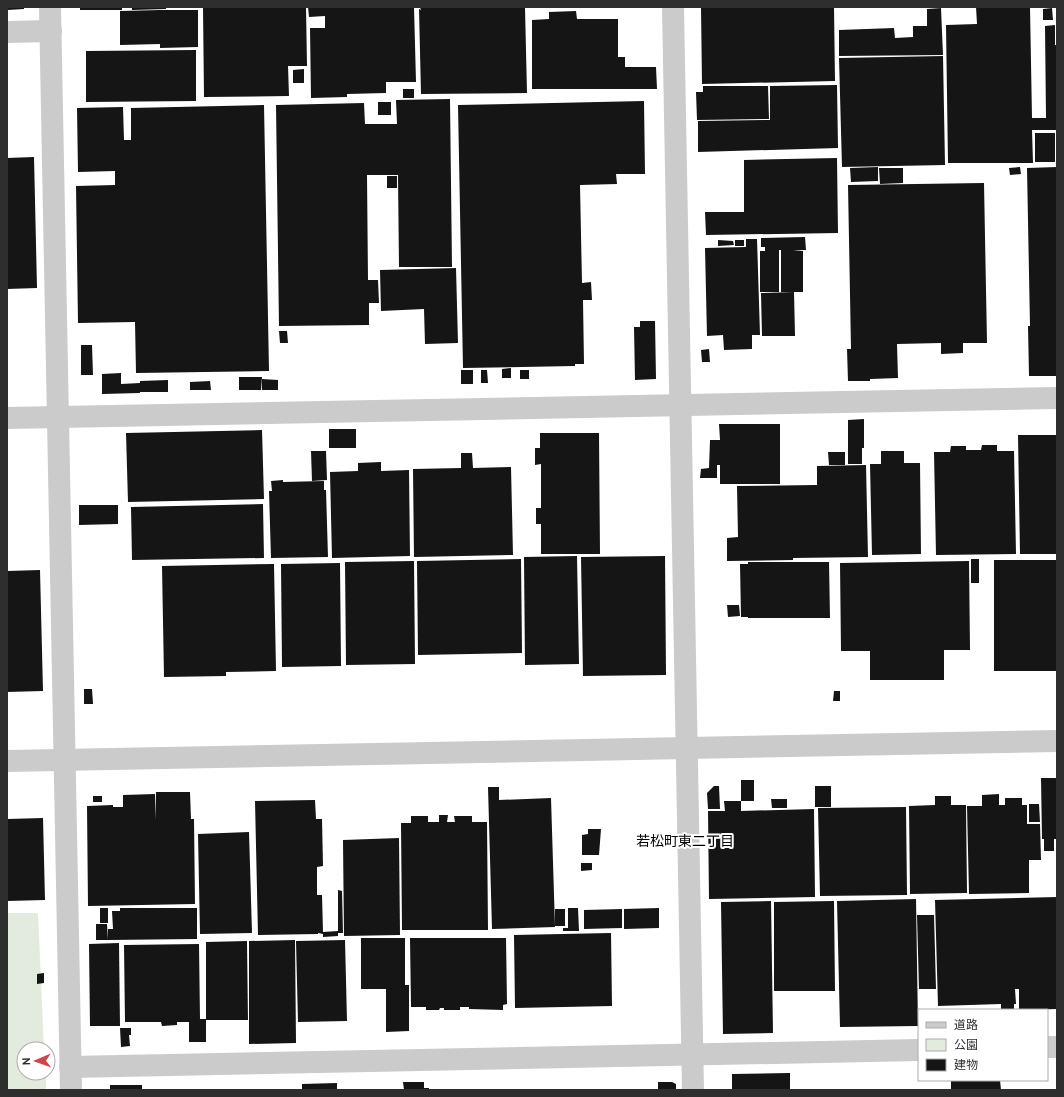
<svg xmlns="http://www.w3.org/2000/svg" width="1064" height="1097" viewBox="0 0 1064 1097" font-family="Overpass,'Noto Sans JP',sans-serif">
<style>
.green{fill:#e3eade}
.building{fill:#151515}
.lines{fill:none;stroke-linecap:round;stroke-linejoin:round}
.tertiary{stroke:#cbcbcb;stroke-width:22}
.labels{text-anchor:middle;dominant-baseline:central;stroke-width:4;stroke-linejoin:round;paint-order:stroke}
.neighbourhood-label{font-size:14px;fill:#000;stroke:#fff}
</style>
<rect width="100%" height="100%" fill="#fff"/>
<!-- green -->
<polygon class="green" points="7,913 38,913 44,1049 24,1049 24,1073 46,1073 46,1090 7,1090"/>
<!-- building -->
<g class="building">
<polygon points="7,7 24,7 24,9 7,10"/>
<rect x="80" y="7" width="42" height="3"/>
<polygon points="132,7 166,7 166,9 132,10"/>
<polygon points="203,7 306,7 307,66 288,66 289,96 204,97"/>
<polygon points="308,7 414,7 416,82 386,82 386,93 347,94 347,97 311,98 310,28 325,28 325,16 309,17"/>
<polygon points="420,7 525,8 527,93 421,94 419,9 421,10"/>
<polygon points="701,7 834,7 835,81 702,84"/>
<polygon points="976,7 1030,7 1032,118 1046,118 1045,26 1055,25 1055,45 1056,45 1057,130 1032,130 1033,163 948,163 946,25 977,24"/>
<polygon points="941,8 943,55 839,56 839,30 894,28 895,38 913,37 913,26 927,26 927,9"/>
<polygon points="1052,8 1053,20 1043,20 1043,9"/>
<polygon points="160,10 198,10 198,47 160,48 160,44 120,45 120,11"/>
<polygon points="576,11 577,19 618,19 618,57 625,57 625,67 656,67 657,89 532,89 532,20 549,19 549,12"/>
<polygon points="196,50 196,101 86,102 86,51"/>
<polygon points="943,56 945,165 842,167 839,58"/>
<polygon points="304,69 304,83 293,83 293,70"/>
<polygon points="837,85 838,148 698,152 698,121 770,120 770,86"/>
<polygon points="703,86 768,86 769,119 697,120 696,92 703,92"/>
<rect x="403" y="89" width="11" height="9"/>
<polygon points="450,99 452,267 399,267 398,175 367,175 368,280 378,280 379,303 369,303 369,325 279,326 276,105 364,103 365,124 397,124 396,100"/>
<polygon points="644,101 645,174 616,174 617,184 580,185 582,283 591,282 592,300 583,300 584,364 575,364 575,366 463,368 458,105"/>
<rect x="378" y="102" width="13" height="13"/>
<polygon points="264,105 269,371 136,373 135,322 78,323 76,186 115,185 115,171 78,172 77,108 123,107 124,140 131,140 131,108"/>
<rect x="1035" y="133" width="20" height="29"/>
<polygon points="34,157 37,288 7,289 7,158"/>
<polygon points="837,158 838,233 706,235 705,212 744,212 744,160"/>
<polygon points="878,167 878,181 851,182 850,168"/>
<polygon points="1020,167 1021,174 1010,175 1009,168"/>
<polygon points="1057,167 1057,376 1029,376 1028,326 1030,326 1027,168"/>
<polygon points="879,168 903,168 903,183 880,184"/>
<rect x="387" y="176" width="10" height="12"/>
<polygon points="984,183 987,343 963,343 963,353 941,354 941,343 897,344 898,378 870,379 870,381 848,381 847,349 851,349 848,185"/>
<polygon points="805,237 806,250 793,250 803,251 803,292 781,292 781,250 779,250 779,292 760,292 760,251 765,251 765,247 761,247 761,238"/>
<polygon points="746,239 757,239 760,335 752,335 752,349 724,350 723,335 707,336 705,248 746,247"/>
<polygon points="718,240 733,241 734,245 718,246"/>
<rect x="735" y="240" width="9" height="6"/>
<polygon points="456,268 458,343 425,344 424,309 381,311 380,270"/>
<polygon points="794,292 795,336 762,336 761,293"/>
<polygon points="640,321 655,321 656,379 635,380 634,327 640,327"/>
<polygon points="279,331 287,331 288,343 280,343"/>
<polygon points="81,345 92,345 93,375 81,375"/>
<polygon points="709,349 710,362 702,362 701,350"/>
<polygon points="511,368 511,378 502,378 502,369"/>
<rect x="461" y="370" width="12" height="14"/>
<polygon points="481,370 487,370 488,383 481,383"/>
<rect x="520" y="370" width="9" height="9"/>
<polygon points="121,373 121,384 140,383 140,381 168,380 168,392 140,392 140,393 102,394 102,374"/>
<polygon points="239,377 262,377 261,390 239,390"/>
<polygon points="262,379 278,380 278,390 262,390"/>
<polygon points="210,381 211,390 190,390 190,382"/>
<polygon points="864,419 864,448 862,448 862,464 848,464 848,420"/>
<polygon points="719,424 780,424 780,484 720,484 720,465 717,465 717,478 700,478 701,469 709,468 710,440 720,440"/>
<rect x="329" y="429" width="27" height="19"/>
<polygon points="262,430 264,499 128,502 126,433"/>
<polygon points="540,433 599,433 600,554 541,554 541,524 536,524 536,508 541,508 541,464 535,465 535,448 540,448"/>
<polygon points="1018,435 1057,435 1057,554 1020,554"/>
<polygon points="982,445 997,445 997,451 1014,451 1016,554 936,555 934,452 950,452 951,446 966,446 966,450 981,450"/>
<polygon points="311,451 326,451 327,480 312,481"/>
<polygon points="881,451 904,451 904,463 920,463 921,554 872,555 870,464 881,464"/>
<polygon points="828,452 845,452 845,465 829,465"/>
<polygon points="461,453 472,453 473,468 511,467 513,555 414,557 413,469 461,468"/>
<polygon points="381,462 381,471 409,470 410,556 332,558 330,472 358,471 358,463"/>
<polygon points="866,465 868,557 793,558 793,560 727,561 727,538 738,537 737,486 817,485 817,466"/>
<polygon points="283,480 283,482 324,481 324,490 326,490 328,557 271,558 269,491 272,491 271,481"/>
<polygon points="263,504 264,558 132,560 131,507"/>
<polygon points="79,505 118,505 118,524 79,525"/>
<polygon points="577,556 579,664 525,665 524,557"/>
<polygon points="665,556 666,675 583,676 581,557"/>
<polygon points="521,559 522,653 418,655 417,561"/>
<rect x="971" y="559" width="8" height="24"/>
<rect x="994" y="560" width="63" height="111"/>
<polygon points="414,561 415,664 346,665 345,562"/>
<polygon points="969,561 970,650 944,650 944,680 870,680 870,651 841,651 840,563"/>
<polygon points="748,562 829,562 830,618 748,618 748,617 741,617 740,564 748,564"/>
<polygon points="340,563 341,666 282,667 281,564"/>
<polygon points="274,564 276,671 226,672 226,676 164,677 162,566"/>
<polygon points="40,570 43,691 7,692 7,571"/>
<polygon points="727,605 739,605 740,616 728,617"/>
<polygon points="84,689 92,689 93,704 84,704"/>
<polygon points="834,691 840,691 840,701 833,701"/>
<polygon points="1041,778 1057,778 1057,839 1054,839 1054,851 1044,851 1044,839 1042,839"/>
<rect x="741" y="780" width="13" height="21"/>
<polygon points="714,786 719,786 720,809 708,809 707,793"/>
<rect x="815" y="786" width="16" height="21"/>
<polygon points="488,787 499,787 499,800 551,798 555,927 492,929"/>
<polygon points="156,792 190,792 191,819 194,819 195,904 88,906 87,806 113,805 113,807 123,807 123,795 155,794 156,820"/>
<polygon points="999,794 999,805 1005,805 1005,798 1022,798 1022,805 1027,805 1027,824 1040,824 1041,860 1029,860 1029,893 969,894 967,806 982,806 982,795"/>
<rect x="93" y="796" width="9" height="6"/>
<polygon points="935,796 951,796 951,805 966,805 967,893 910,894 909,806 935,805"/>
<polygon points="771,799 787,799 787,808 772,808"/>
<polygon points="315,800 316,819 322,819 323,866 317,867 317,895 322,895 323,932 338,931 338,890 342,891 343,933 338,933 338,936 323,937 323,934 318,933 318,934 258,935 255,801"/>
<polygon points="724,801 741,801 741,811 814,809 815,897 709,899 708,811 725,811"/>
<polygon points="1029,804 1039,804 1040,822 1029,822"/>
<polygon points="906,807 907,895 820,896 818,808"/>
<polygon points="439,815 448,815 447,822 455,822 454,816 472,816 472,822 487,822 488,930 402,930 401,823 411,823 411,816 428,816 428,822 439,822"/>
<polygon points="43,818 45,900 7,901 7,819"/>
<polygon points="588,829 601,829 599,855 582,855 582,835 588,834"/>
<polygon points="249,832 252,933 200,934 198,834"/>
<polygon points="399,838 400,935 344,936 343,840"/>
<polygon points="581,863 592,863 592,870 581,871"/>
<polygon points="1057,897 1057,1009 1019,1010 1019,989 1015,989 1016,1004 1014,1004 1014,1010 1001,1010 1001,1004 938,1006 935,900"/>
<polygon points="916,899 918,1026 840,1027 837,901"/>
<polygon points="771,901 773,1033 723,1034 721,902"/>
<polygon points="834,901 835,991 774,991 774,902"/>
<rect x="100" y="908" width="8" height="15"/>
<polygon points="120,908 197,908 197,939 108,940 108,929 113,929 112,911 120,911"/>
<polygon points="568,908 578,908 579,931 563,931 563,928 568,928"/>
<polygon points="659,908 659,928 624,929 624,909"/>
<rect x="555" y="909" width="10" height="17"/>
<polygon points="622,909 622,928 584,929 584,910"/>
<polygon points="917,915 934,915 936,989 919,989"/>
<polygon points="96,924 107,924 108,940 96,940"/>
<polygon points="611,933 612,1006 515,1008 514,935"/>
<polygon points="361,938 405,938 405,985 409,985 409,1031 386,1032 386,989 361,989"/>
<polygon points="410,938 506,938 507,1004 503,1005 503,1010 469,1009 469,1007 460,1007 460,1010 444,1010 444,1008 440,1008 439,1010 426,1010 426,1007 411,1007"/>
<polygon points="295,940 296,1043 249,1044 249,941"/>
<polygon points="345,940 347,1021 298,1022 296,941"/>
<polygon points="247,941 248,1020 206,1020 206,942"/>
<polygon points="119,943 120,1026 90,1026 89,944"/>
<polygon points="199,944 200,1019 206,1019 206,1042 189,1042 189,1022 177,1022 177,1025 162,1026 161,1022 125,1022 124,945"/>
<polygon points="44,973 44,983 37,984 37,974"/>
<polygon points="120,1028 131,1028 131,1035 129,1035 130,1046 121,1047"/>
<polygon points="790,1073 790,1090 732,1090 732,1074"/>
<polygon points="951,1080 1000,1080 1001,1090 951,1090"/>
<polygon points="403,1082 424,1082 424,1088 429,1088 429,1090 404,1090"/>
<polygon points="658,1082 672,1082 676,1084 676,1090 658,1090"/>
<polygon points="337,1083 337,1090 302,1090 302,1084"/>
<rect x="110" y="1085" width="32" height="5"/>
</g>
<g class="lines">
<!-- tertiary -->
<g class="tertiary">
<polyline points="50,7 71,1090"/>
<polyline points="673,7 693,1090"/>
<polyline points="7,32 51,31"/>
<polyline points="7,418 1057,398"/>
<polyline points="7,761 1057,741"/>
<polyline points="1047,1047 1057,1047"/>
<polyline points="70,1067 919,1050"/>
</g>
</g>
<g class="labels">
<!-- neighbourhood labels -->
<g class="neighbourhood-label">
<text x="685" y="842">若松町東二丁目</text>
</g>
</g>
<!-- border -->
<rect width="1064" height="1097" fill="none" stroke="#2e2e2e" stroke-width="16"/>
<!-- legend -->
<rect x="918" y="1009" width="130" height="72" fill="#ffffff" stroke="#ababab"/>
<rect x="926" y="1022" width="20" height="6" fill="#cbcbcb" stroke="#ababab"/>
<text x="954" y="1029" font-size="12" fill="#2e2e2e">道路</text>
<rect x="926" y="1039" width="20" height="12" fill="#e3eade" stroke="#ababab"/>
<text x="954" y="1049" font-size="12" fill="#2e2e2e">公園</text>
<rect x="926" y="1059" width="20" height="12" fill="#151515" stroke="#ababab"/>
<text x="954" y="1069" font-size="12" fill="#2e2e2e">建物</text>
<!-- north arrow -->
<g transform="translate(36 1061) rotate(268)"><circle r="19" fill="#ffffff" stroke="#ababab"/>
<path d="M0-3L7 15L0 10L-7 15Z" fill="#d04646"/>
<text y="-6" font-size="11" font-weight="bold" text-anchor="middle" fill="#2e2e2e">N</text>
</g>
</svg>
